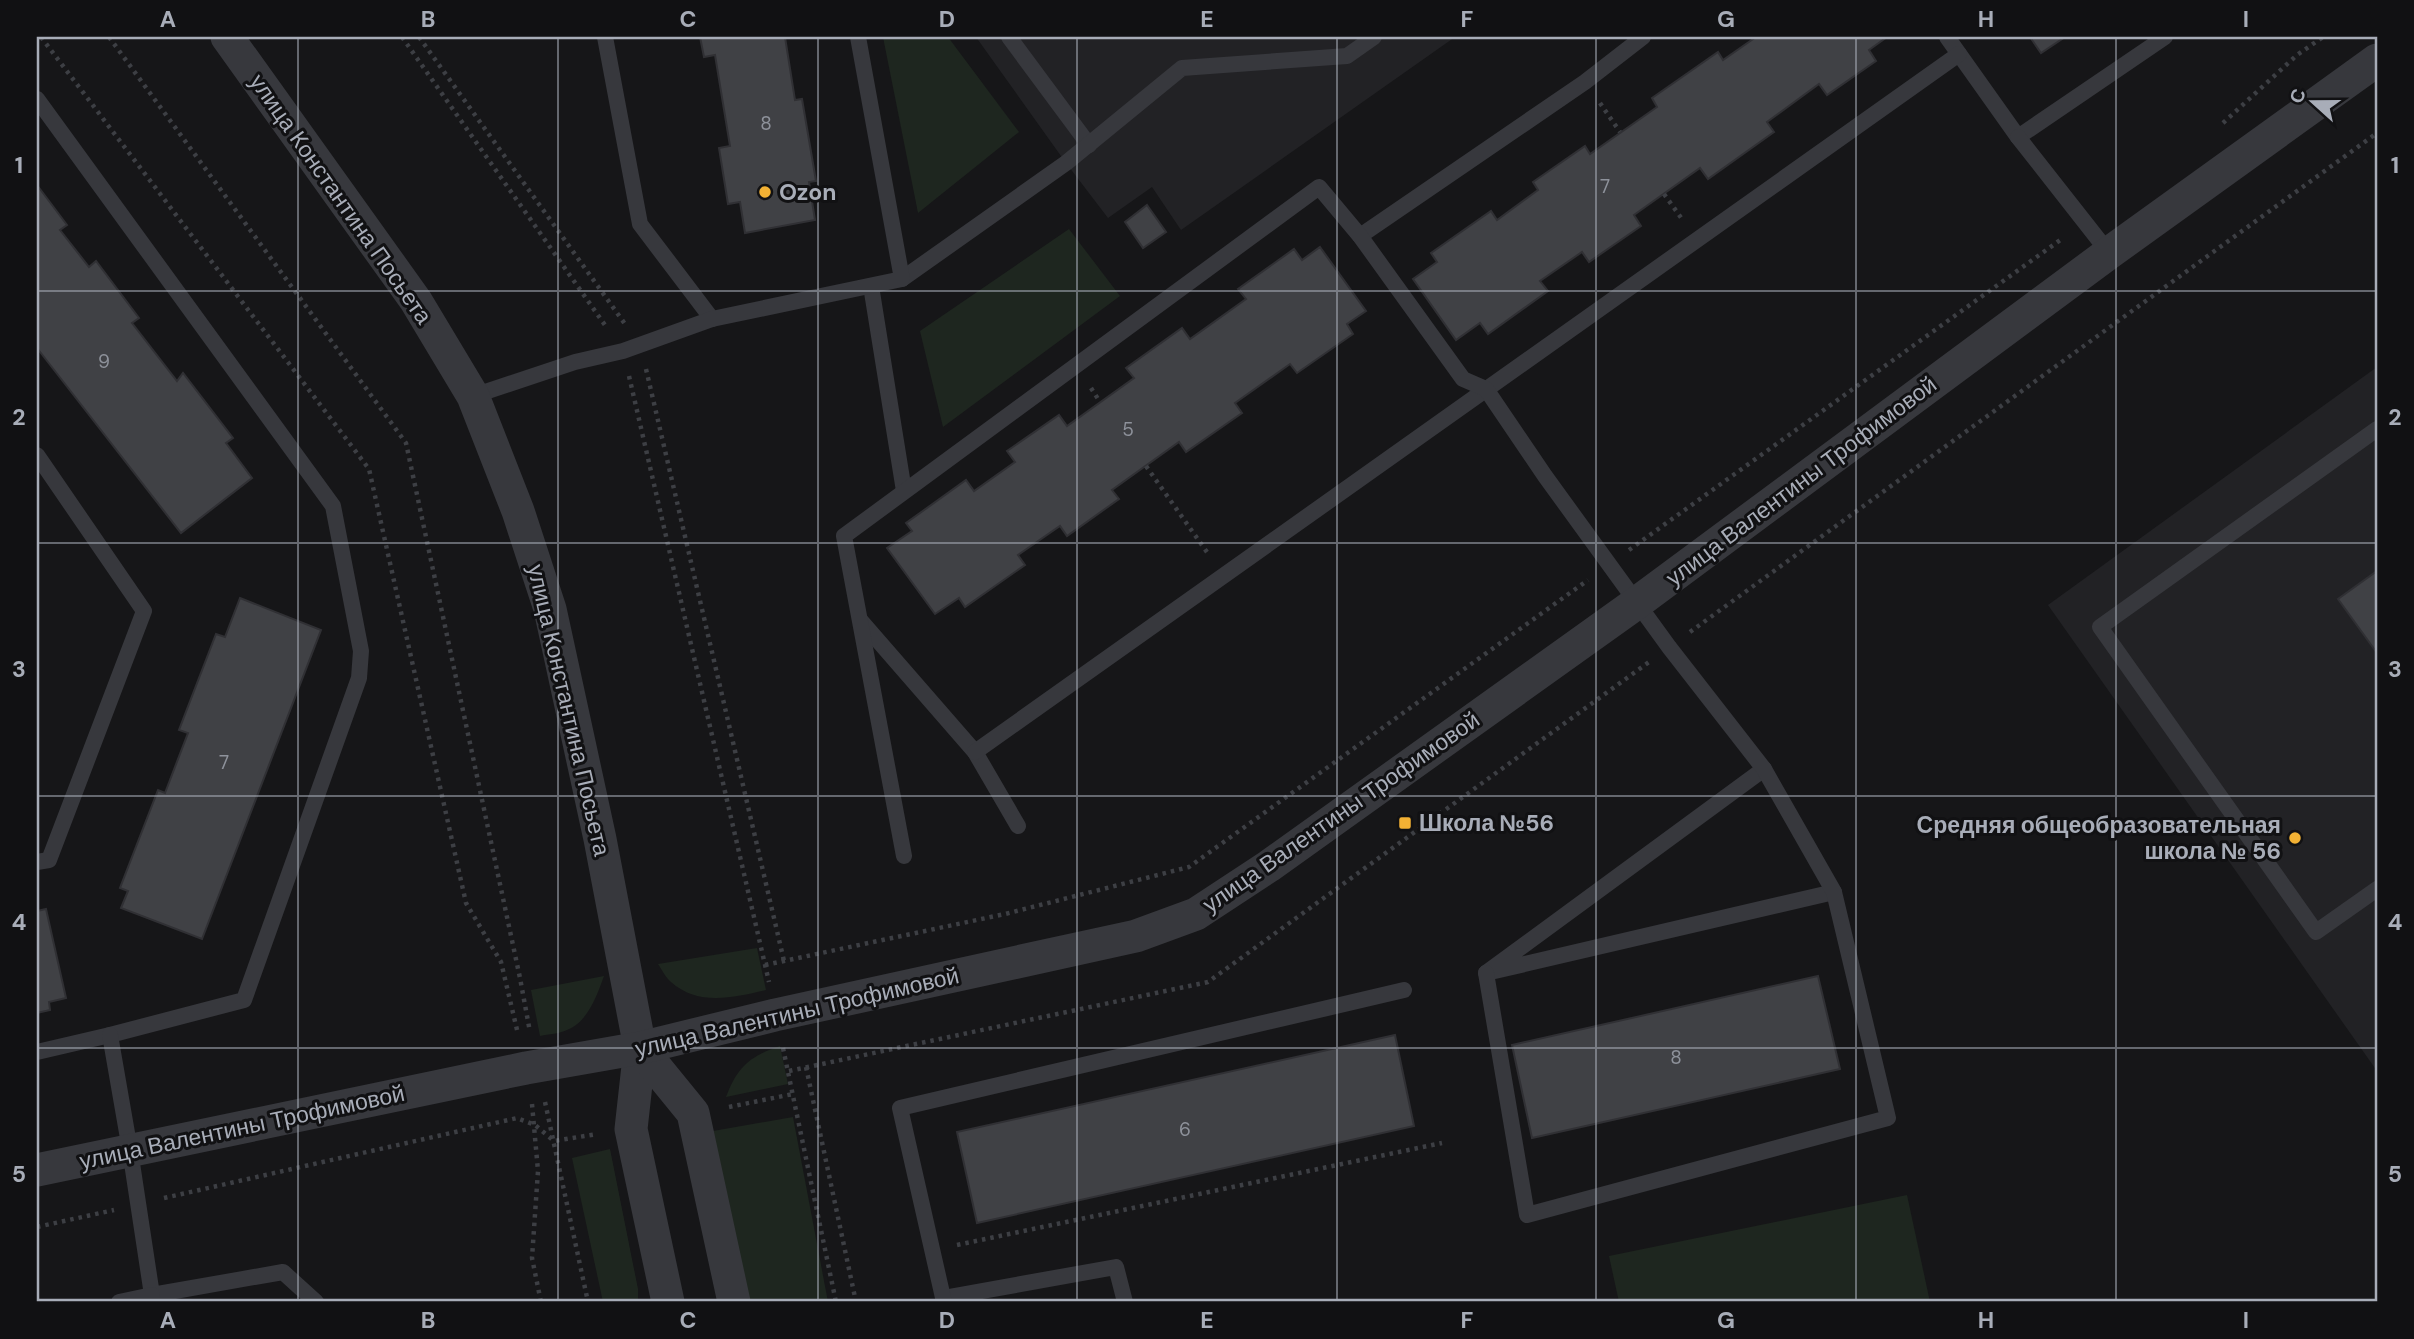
<svg xmlns="http://www.w3.org/2000/svg" width="2414" height="1339" viewBox="0 0 2414 1339" font-family="'DM Sans',sans-serif">
<style>
.built{fill:#222225}
.green{fill:#1e261f}
.building{fill:#404145;stroke:#303034;stroke-width:2}
.lines{fill:none;stroke-linecap:round;stroke-linejoin:round}
.path{stroke:#3d3f44;stroke-width:4.5;stroke-dasharray:3.5 5;stroke-linecap:butt}
.lane{stroke:#37383d;stroke-width:16}
.street{stroke:#37383d;stroke-width:33}
.grid{fill:none;stroke:#a8adb8;stroke-width:2;stroke-opacity:0.55}
.poi-dot{fill:#f2b134;stroke:#111113;stroke-width:2.5}
.labels{text-anchor:middle;dominant-baseline:central;stroke-width:6;stroke-linejoin:round;paint-order:stroke}
.number-label{font-size:19px;fill:#8e929b}
.poi-label{font-size:23px;font-weight:bold;fill:#a8adb8;stroke:#111113;text-anchor:start}
.street-label{font-size:23px;fill:#a8adb8;stroke:#111113}
.neatline{fill:none;stroke:#a8adb8;stroke-width:2.5}
.grid-label{font-size:23px;text-anchor:middle;font-weight:bold;fill:#a8adb8}
</style>
<rect width="100%" height="100%" fill="#161618"/>
<!-- built -->
<g class="built">
<polygon points="976,37 1455,37 1181,230 1152,187 1108,218 1066,163"/>
<polygon points="2377,367 2377,1071 2048,605"/>
</g>
<!-- green -->
<g class="green">
<polygon points="883,37 948,37 1019,132 918,213"/>
<polygon points="1069,229 1120,296 943,427 920,331"/>
<path d="M 757,948 L 766,990 C 735,997 699,1007 671,982 C 666,978 662,970 658,964 Z"/>
<path d="M 604,976 C 597,995 588,1022 567,1030 C 559,1034 549,1034 540,1036 L 531,990 Z"/>
<path d="M 780,1046 L 788,1084 L 726,1097 C 737,1067 750,1056 780,1046 Z"/>
<polygon points="793,1117 828,1302 748,1302 713,1131"/>
<polygon points="610,1149 638,1289 638,1302 603,1302 572,1158"/>
<polygon points="1907,1195 1930,1302 1619,1302 1609,1256"/>
</g>
<!-- building -->
<g class="building">
<polygon points="700,37 785,37 795,100 802,99 816,181 809,182 815,220 745,233 740,202 728,204 719,148 730,146 715,55 704,57"/>
<polygon points="1756,37 1887,37 1869,50 1876,61 1827,95 1819,84 1767,122 1774,132 1708,179 1700,168 1634,215 1641,226 1589,262 1582,252 1540,281 1548,291 1488,334 1480,323 1456,340 1413,279 1437,262 1431,253 1491,211 1497,220 1538,190 1533,182 1585,146 1590,154 1657,107 1652,98 1718,52 1723,60"/>
<polygon points="2030,37 2065,37 2041,53"/>
<polygon points="37,185 67,225 60,230 89,267 96,261 139,318 132,323 177,381 183,373 233,438 226,443 252,478 181,533 37,348"/>
<polygon points="1147,205 1166,232 1143,248 1125,222"/>
<polygon points="1320,247 1366,311 1347,324 1353,334 1297,373 1290,364 1235,403 1242,413 1186,452 1179,442 1112,490 1119,499 1067,536 1060,526 1018,555 1025,565 965,607 959,598 935,614 887,548 912,531 906,523 966,480 974,491 1015,462 1007,451 1059,415 1067,426 1134,378 1126,368 1182,328 1190,339 1246,299 1238,289 1294,249 1302,260"/>
<polygon points="2377,571 2377,653 2338,599"/>
<polygon points="240,598 321,630 202,939 121,908 128,891 120,888 158,790 165,793 188,733 179,730 216,634 225,637"/>
<polygon points="46,909 66,998 49,1002 50,1010 37,1013 37,911"/>
<polygon points="1818,976 1840,1069 1532,1138 1512,1045"/>
<polygon points="1395,1035 1414,1126 977,1223 957,1132"/>
</g>
<g class="lines">
<!-- path -->
<g class="path">
<polyline points="41,37 369,469 466,903 501,962 518,1034"/>
<polyline points="109,37 406,443 520,978 530,1032"/>
<polyline points="402,37 607,328"/>
<polyline points="419,37 625,324"/>
<polyline points="1600,103 1620,132"/>
<polyline points="2223,123 2297,55 2323,37"/>
<polyline points="1664,194 1682,219"/>
<polyline points="646,369 784,961"/>
<polyline points="629,376 769,982"/>
<polyline points="1091,388 1100,402"/>
<polyline points="1146,466 1209,555"/>
<polyline points="1629,550 2063,238"/>
<polyline points="1690,632 2377,133"/>
<polyline points="765,965 1005,914 1189,867 1588,580"/>
<polyline points="783,1048 836,1302"/>
<polyline points="806,1067 856,1302"/>
<polyline points="789,1071 1208,982 1649,662"/>
<polyline points="545,1102 588,1302"/>
<polyline points="532,1104 538,1171 532,1258 541,1302"/>
<polyline points="729,1107 793,1094"/>
<polyline points="164,1198 517,1118 535,1125 554,1141 597,1134"/>
<polyline points="37,1227 114,1210"/>
<polyline points="957,1245 1442,1143"/>
</g>
<!-- lane -->
<g class="lane">
<polyline points="605,37 640,224 712,319"/>
<polyline points="1009,37 1089,145"/>
<polyline points="1947,37 2018,137 2165,37"/>
<polyline points="37,99 333,506 361,651 359,678 244,1000 110,1035 37,1052"/>
<polyline points="2018,137 2109,253"/>
<polyline points="1360,236 1585,82 1643,37"/>
<polyline points="902,279 1066,163 1182,68 1347,56 1374,37"/>
<polyline points="871,286 904,491"/>
<polyline points="473,396 575,362 623,351 712,319 902,279 858,37"/>
<polyline points="2377,429 2100,627 2316,932 2377,889"/>
<polyline points="37,455 144,611 49,860 37,862"/>
<polyline points="861,621 975,752 1018,826"/>
<polyline points="975,752 1959,54"/>
<polyline points="1764,769 1486,973 1834,892"/>
<polyline points="904,856 844,536 1319,187 1360,236 1463,379 1486,389 1545,476 1669,647 1764,769 1834,892 1888,1118 1527,1215 1486,973"/>
<polyline points="110,1035 130,1150 152,1295 283,1272 316,1302"/>
<polyline points="943,1298 1116,1267 1125,1302"/>
<polyline points="119,1302 152,1295"/>
<polyline points="944,1302 900,1108 1404,990"/>
</g>
<!-- street -->
<g class="street">
<polyline points="227,37 416,301 473,396 518,511 550,609 600,839 640,1048 631,1129 668,1302"/>
<polyline points="640,1048 693,1113 734,1302"/>
<polyline points="37,1170 526,1068 640,1048 775,1015 1136,936 1196,914 1269,866 1638,602 2109,253 2377,60"/>
</g>
</g>
<!-- grid -->
<path class="grid" d="M 298,37 L 298,1302M 558,37 L 558,1302M 818,37 L 818,1302M 1077,37 L 1077,1302M 1337,37 L 1337,1302M 1596,37 L 1596,1302M 1856,37 L 1856,1302M 2116,37 L 2116,1302M 37,291 L 2377,291M 37,543 L 2377,543M 37,796 L 2377,796M 37,1048 L 2377,1048"/>
<!-- markers -->
<g class="poi-dot">
<circle cx="765" cy="192" r="7"/>
<rect x="1398" y="816" width="14" height="14" rx="3.5"/>
<circle cx="2295" cy="838" r="7"/>
</g>
<g class="labels">
<!-- number labels -->
<g class="number-label">
<text x="766" y="123">8</text>
<text x="1605" y="186">7</text>
<text x="104" y="361">9</text>
<text x="1128" y="429">5</text>
<text x="224" y="762">7</text>
<text x="1676" y="1057">8</text>
<text x="1185" y="1129">6</text>
</g>
<!-- poi labels -->
<g class="poi-label">
<text x="779" y="192">Ozon</text>
<text x="1419" y="823">Школа №56</text>
<text x="2281" y="825" text-anchor="end">Средняя общеобразовательная<tspan x="2281" dy="26">школа № 56</tspan></text>
</g>
<!-- street labels -->
<g class="street-label">
<text transform="translate(341 199) rotate(55)">улица Константина Посьета</text>
<text transform="translate(1801 481) rotate(-37)">улица Валентины Трофимовой</text>
<text transform="translate(569 710) rotate(77)">улица Константина Посьета</text>
<text transform="translate(1341 812) rotate(-35)">улица Валентины Трофимовой</text>
<text transform="translate(797 1012) rotate(-13)">улица Валентины Трофимовой</text>
<text transform="translate(242 1127) rotate(-12)">улица Валентины Трофимовой</text>
</g>
</g>
<!-- border -->
<rect width="2414" height="1339" fill="none" stroke="#111113" stroke-width="77"/>
<!-- north arrow -->
<g transform="translate(2313 102) rotate(291)" stroke="#111113" stroke-width="5" paint-order="stroke">
<path d="M0-5L12 26L0 18L-12 26Z" fill="#a8adb8"/>
<text y="-10" font-size="19" font-weight="bold" text-anchor="middle" fill="#a8adb8">С</text>
</g>
<rect x="38" y="38" width="2338" height="1262" class="neatline"/>
<g class="grid-label">
<text x="168" y="27">A</text>
<text x="428" y="27">B</text>
<text x="688" y="27">C</text>
<text x="947" y="27">D</text>
<text x="1207" y="27">E</text>
<text x="1467" y="27">F</text>
<text x="1726" y="27">G</text>
<text x="1986" y="27">H</text>
<text x="2246" y="27">I</text>
<text x="19" y="173">1</text>
<text x="2395" y="173">1</text>
<text x="19" y="425">2</text>
<text x="2395" y="425">2</text>
<text x="19" y="677">3</text>
<text x="2395" y="677">3</text>
<text x="19" y="930">4</text>
<text x="2395" y="930">4</text>
<text x="19" y="1182">5</text>
<text x="2395" y="1182">5</text>
<text x="168" y="1328">A</text>
<text x="428" y="1328">B</text>
<text x="688" y="1328">C</text>
<text x="947" y="1328">D</text>
<text x="1207" y="1328">E</text>
<text x="1467" y="1328">F</text>
<text x="1726" y="1328">G</text>
<text x="1986" y="1328">H</text>
<text x="2246" y="1328">I</text>
</g>
</svg>
